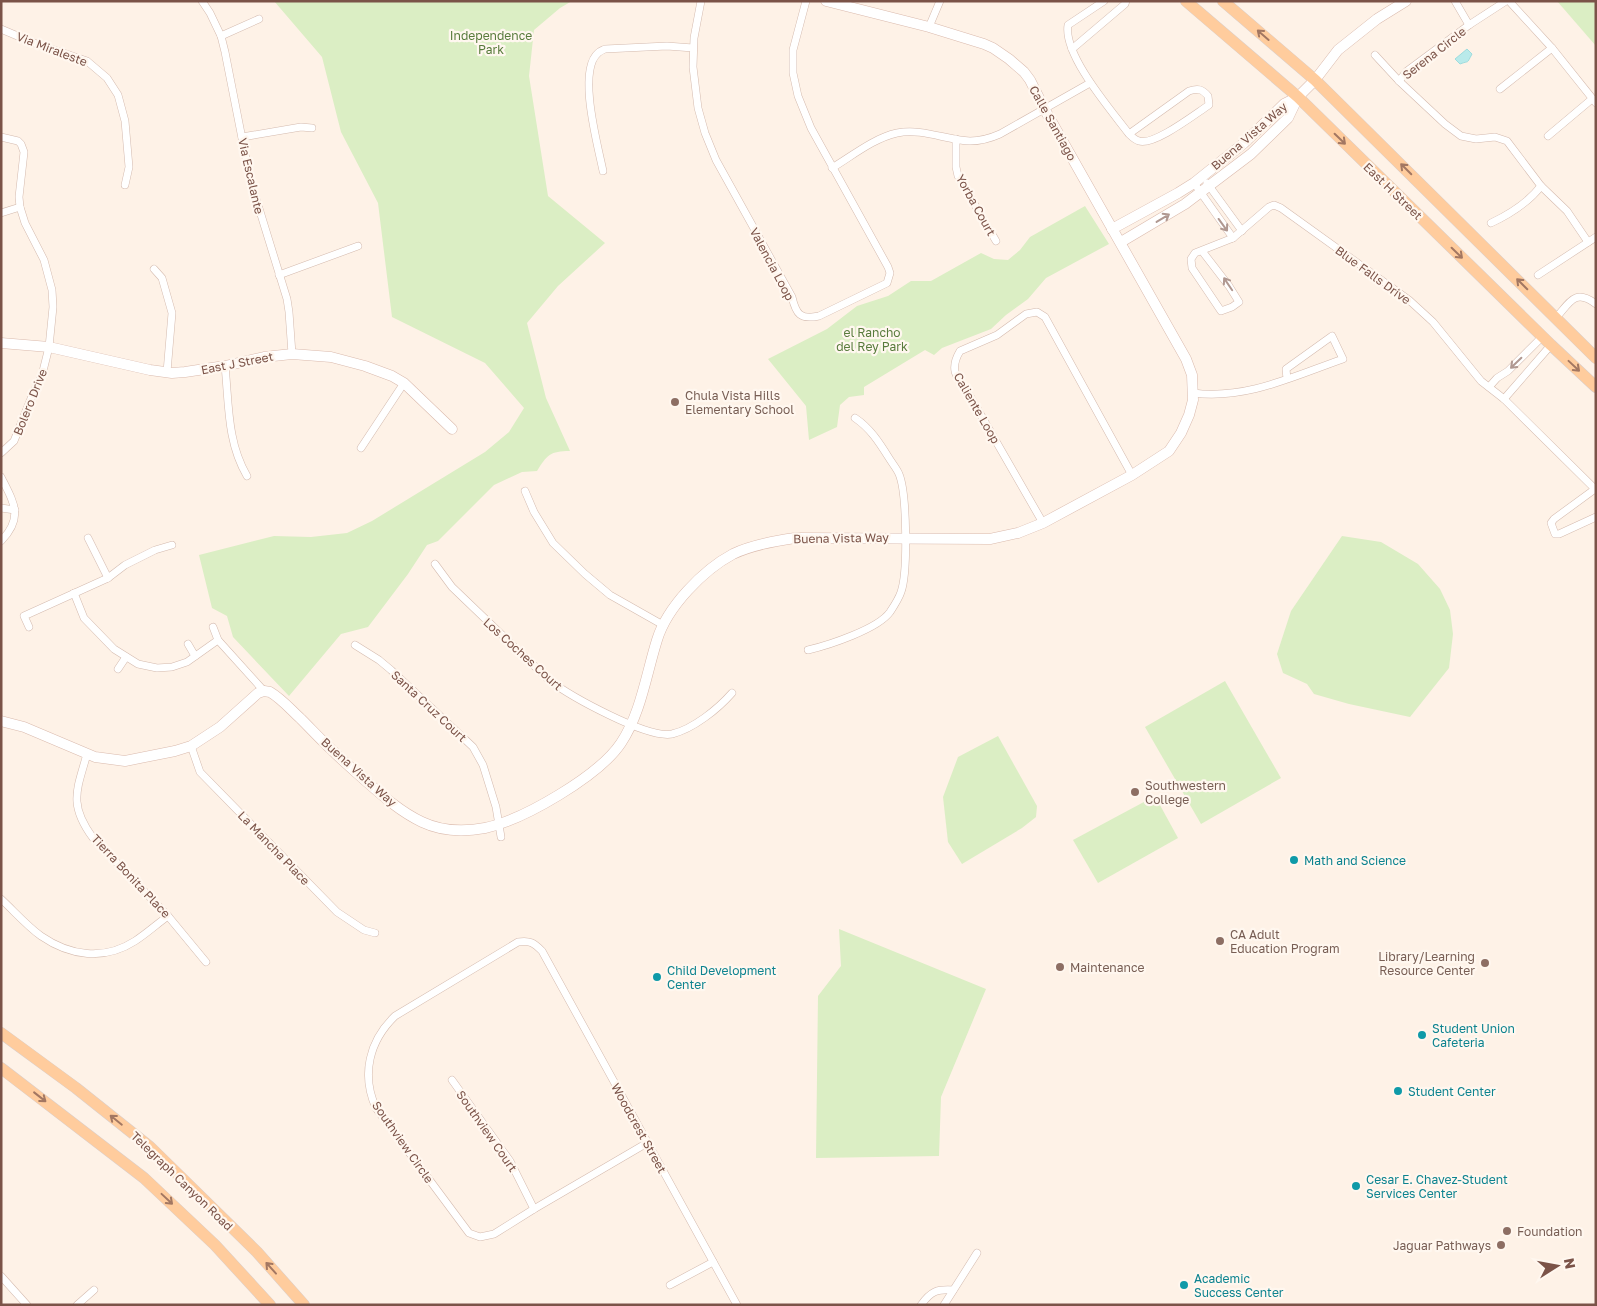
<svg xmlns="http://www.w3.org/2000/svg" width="1597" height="1306" viewBox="0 0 1597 1306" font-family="'Golos Text',sans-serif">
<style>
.green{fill:#dbeec4}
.water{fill:#b9eaea;stroke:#9edcdd}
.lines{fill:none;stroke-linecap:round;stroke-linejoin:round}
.street-casing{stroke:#d4baae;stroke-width:8}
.secondary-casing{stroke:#dabaad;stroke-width:11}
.primary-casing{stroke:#dacfcc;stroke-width:12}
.street{stroke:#fff;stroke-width:7}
.secondary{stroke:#fff;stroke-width:10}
.primary{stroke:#ffcc9d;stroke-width:11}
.oneway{stroke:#a37762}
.oneway2{stroke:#b09891}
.education-dot{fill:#8d6e63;stroke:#fff7ef;stroke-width:2}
.culture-dot{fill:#0f9aa8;stroke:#fff7ef;stroke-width:2}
.labels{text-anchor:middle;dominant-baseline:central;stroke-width:4.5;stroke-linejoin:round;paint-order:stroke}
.park-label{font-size:12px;fill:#587b3c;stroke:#fff7ef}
.street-label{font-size:12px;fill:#7b5348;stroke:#fff7ef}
.education-label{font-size:12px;fill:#785e54;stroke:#fff7ef;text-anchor:start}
.culture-label{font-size:12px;fill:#0d838f;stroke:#fff7ef;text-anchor:start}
</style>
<rect width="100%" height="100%" fill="#fef2e7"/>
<!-- green -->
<g class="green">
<path d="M 274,1 L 572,1 L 560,8 L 534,30 L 529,76 L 548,196 L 605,243 L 558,286 L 527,323 L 546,398 L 570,451 C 550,451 547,455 537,471 L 522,472 L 494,485 L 438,541 L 427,545 L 408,574 L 368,627 L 341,634 L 289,696 L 233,637 L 227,616 L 212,608 L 199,555 L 274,536 L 311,537 L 347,533 L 372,521 L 485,452 L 509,432 L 524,408 L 485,363 L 392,317 L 378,203 L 341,132 L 322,57 Z"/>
<polygon points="1557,1 1596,1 1596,46"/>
<polygon points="1085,206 1109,244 1046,278 1028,299 1006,315 991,329 942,348 934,355 925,350 864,387 864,395 849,397 840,405 837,427 809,440 806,406 768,359 827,329 857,306 888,296 911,281 931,281 981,253 994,259 1008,260 1020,250 1030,237"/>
<polygon points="1342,536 1381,542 1418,564 1440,589 1450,610 1453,634 1449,668 1410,717 1349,704 1314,694 1307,684 1283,673 1277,654 1291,611"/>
<polygon points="1225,681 1281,778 1201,824 1145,727"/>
<polygon points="998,736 1037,806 1036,817 1022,828 962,864 948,842 943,797 958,757"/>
<polygon points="1155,796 1178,838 1098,883 1073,840"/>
<polygon points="839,929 986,989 941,1097 939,1156 816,1158 818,996 841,966"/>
</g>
<!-- water -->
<path class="water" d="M 1467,49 L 1472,54 C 1466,65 1470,60 1460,64 L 1455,59 Z"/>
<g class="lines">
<defs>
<g id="street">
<polyline points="202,1 210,13 221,36 225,52 250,179 287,299 289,312 292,354"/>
<path d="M 701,1 L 694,38 L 693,67 L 698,108 L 705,133 L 716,160 L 792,297 C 796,314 800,320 819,316 L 887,283 L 890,273 L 888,267 L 811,128 L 798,96 L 793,73 L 793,50 L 806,1"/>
<path d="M 1104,1 L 1068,25 C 1063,55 1111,110 1129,134 C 1132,137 1135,140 1139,141 C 1154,146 1195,114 1209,105 L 1208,96 C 1202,89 1198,88 1189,91 L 1129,134"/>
<polyline points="1455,1 1469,25"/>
<polyline points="1509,1 1552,48 1596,103"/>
<polyline points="929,27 940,1"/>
<polyline points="1,29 34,43 87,61 107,78 118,95 125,121 129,167 125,185"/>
<polyline points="221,36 259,19"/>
<polyline points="1072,49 1125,4 1126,1"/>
<polyline points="1375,55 1399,81 1445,124 1461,136 1476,139 1495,137 1507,141 1541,186 1567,211 1588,242"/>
<polyline points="1399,81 1407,71 1469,25 1506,1"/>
<polyline points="1500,89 1552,48"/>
<polyline points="1548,136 1592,99"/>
<polyline points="1,137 18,141 21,144 24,152 19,197 20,207 25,223 44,260 52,290 53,307 49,347 42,375 34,391 14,441 1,453"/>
<polyline points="242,137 301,127 312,128"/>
<polyline points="956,139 956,167 958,176 996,241"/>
<path d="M 832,168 C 852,156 874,138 897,133 C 922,128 946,140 970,141 C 981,141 991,138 1000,134 L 1090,83"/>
<path d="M 603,171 C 598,146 577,71 598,53 C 600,51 603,50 605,49 L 667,46 L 693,48"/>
<polyline points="1194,183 1233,238"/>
<polyline points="1207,183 1242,231"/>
<polyline points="1,213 20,207"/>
<path d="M 1491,223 C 1510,214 1528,203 1541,186"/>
<polyline points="1202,251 1229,286 1239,302 1232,307 1221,311 1192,268 1191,259 1195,253 1233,238 1269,207 1274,205 1281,208 1409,300 1433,322 1481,381 1504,399 1596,490"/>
<polyline points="154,269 162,278 172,313 167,372"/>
<polyline points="279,275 358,246"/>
<polyline points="1538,275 1596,237"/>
<path d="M 1556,318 C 1570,302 1575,288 1596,304"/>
<path d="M 225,366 C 229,404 227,442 247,476"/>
<polyline points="1489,387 1497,378 1508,371 1542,337"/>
<path d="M 1193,393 C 1246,400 1294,376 1343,359 L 1332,336 L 1286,369 L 1287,379"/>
<polyline points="1504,399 1551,345"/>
<polyline points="361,448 404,383"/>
<path d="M 1,477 C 14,503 24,517 1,541"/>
<polyline points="1595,489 1554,519 1551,523 1555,534 1559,534 1596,517"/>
<polyline points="525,491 534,512 553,543 585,574 610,595 663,625"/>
<polyline points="1,508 15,510"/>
<path d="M 1043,523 L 970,396 C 958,379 948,371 960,351 L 997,335 L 1026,314 L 1037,312 L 1045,317 L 1132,475"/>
<polyline points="88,538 108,578"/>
<path d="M 435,564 L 452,587 L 549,680 C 570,696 647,739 672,734 C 693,729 718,709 732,693"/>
<polyline points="74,593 84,618 114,649 138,664 157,668 172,667 187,662 218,640"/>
<polyline points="29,627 24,616 108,578 125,565 155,550 172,545"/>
<polyline points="213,627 218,640 264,691"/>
<polyline points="188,644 195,656"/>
<polyline points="355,645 379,660 391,670 473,747 483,765 496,807 501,837"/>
<path d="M 808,650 C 829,645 878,629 890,612 C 894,606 899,598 901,592 C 908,572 907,493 899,474 C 897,469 892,463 889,458 C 879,442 870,428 855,418"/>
<polyline points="118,669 126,657"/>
<polyline points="191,746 200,772 337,912 364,930 375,933"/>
<path d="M 87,754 C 77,790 68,804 93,838 L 168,916 L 206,962"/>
<path d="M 1,899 C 14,911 27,926 41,936 C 70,956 104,961 135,941 C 146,934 157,924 168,916"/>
<polyline points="452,1080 510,1161 534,1209"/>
<path d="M 647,1143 L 534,1209 L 494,1234 L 480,1237 L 469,1233 L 376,1108 C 361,1075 369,1041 395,1016 L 518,942 C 530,940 534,943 542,951 L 737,1305"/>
<polyline points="1,1276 27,1305"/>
<polyline points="670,1285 713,1262"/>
<polyline points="77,1305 94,1290"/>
<path d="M 921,1305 C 931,1291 937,1289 953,1290"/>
<polyline points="944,1305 977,1253"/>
</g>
<g id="secondary">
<polyline points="1112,229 1178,193 1194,183 1244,143 1284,104 1298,97 1315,80 1338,50 1377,19 1406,1"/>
<polyline points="1121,242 1185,204 1251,154 1288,118 1298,97"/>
<polyline points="1,343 49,347 150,370 172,373 185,372 225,366 264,357 292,354 331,357 365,366 392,376 404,383 452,429"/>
<path d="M 1,721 L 24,727 L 95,757 L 125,761 L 175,751 L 191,746 L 220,727 L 258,693 L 264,691 L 270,692 C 282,699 291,710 301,719 C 312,730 322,741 333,751 C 344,762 356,772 367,782 C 384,797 401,812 422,822 C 441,831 464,832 485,828 C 523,820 599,776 621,743 C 641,713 646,675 657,640 C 667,607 703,570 733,554 C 752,545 774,541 795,538 L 990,539 L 1018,533 L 1043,523 L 1132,475 L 1169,451 L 1181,433 L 1189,415 L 1193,400 L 1192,375 L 1186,359 L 1045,110 L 1030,80 L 1024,72 L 1009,59 L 993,48 L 984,44 L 929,27 L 826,1"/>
</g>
<g id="primary">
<polyline points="1186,1 1298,97 1551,345 1596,387"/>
<polyline points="1223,1 1315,80 1596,358"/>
<polyline points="1,1033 76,1088 150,1147 257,1252 304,1305"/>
<polyline points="1,1068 144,1178 215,1245 270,1305"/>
</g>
</defs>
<!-- street casing -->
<use href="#street" class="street-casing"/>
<!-- secondary casing -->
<use href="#secondary" class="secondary-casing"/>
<!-- primary casing -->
<use href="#primary" class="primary-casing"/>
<!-- street -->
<use href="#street" class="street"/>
<!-- secondary -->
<use href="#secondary" class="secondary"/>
<!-- primary -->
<use href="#primary" class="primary"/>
</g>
<!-- one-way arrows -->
<defs><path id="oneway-shaft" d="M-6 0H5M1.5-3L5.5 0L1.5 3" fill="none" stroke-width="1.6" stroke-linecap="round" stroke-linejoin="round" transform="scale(1.25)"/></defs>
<g class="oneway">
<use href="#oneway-shaft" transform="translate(1263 35) rotate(-139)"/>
<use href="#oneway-shaft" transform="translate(1340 139) rotate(44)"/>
<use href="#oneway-shaft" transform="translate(1406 169) rotate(-135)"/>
<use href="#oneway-shaft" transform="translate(1457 253) rotate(44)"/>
<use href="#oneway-shaft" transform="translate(1522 284) rotate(-135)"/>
<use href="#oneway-shaft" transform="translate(1574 366) rotate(43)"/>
<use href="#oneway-shaft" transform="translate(40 1097) rotate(38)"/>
<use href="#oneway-shaft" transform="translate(116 1120) rotate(-141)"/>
<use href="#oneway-shaft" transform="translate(167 1199) rotate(43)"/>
<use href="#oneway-shaft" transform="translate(271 1268) rotate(-132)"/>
</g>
<g class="oneway2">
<use href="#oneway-shaft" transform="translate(1163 218) rotate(-31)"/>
<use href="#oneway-shaft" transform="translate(1223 225) rotate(54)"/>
<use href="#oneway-shaft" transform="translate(1228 284) rotate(-124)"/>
<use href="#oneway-shaft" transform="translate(1516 363) rotate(136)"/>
</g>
<!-- markers -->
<g class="education-dot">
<circle cx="675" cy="402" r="5"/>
<circle cx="1135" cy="792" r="5"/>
<circle cx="1220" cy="941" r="5"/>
<circle cx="1485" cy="963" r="5"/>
<circle cx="1060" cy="967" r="5"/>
<circle cx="1507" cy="1231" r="5"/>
<circle cx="1501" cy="1245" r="5"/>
</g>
<g class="culture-dot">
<circle cx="1294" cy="860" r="5"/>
<circle cx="657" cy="977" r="5"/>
<circle cx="1422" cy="1035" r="5"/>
<circle cx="1398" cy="1091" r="5"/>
<circle cx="1356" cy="1186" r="5"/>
<circle cx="1184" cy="1285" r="5"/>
</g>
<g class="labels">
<!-- park labels -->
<g class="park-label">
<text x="491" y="35">Independence<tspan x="491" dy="14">Park</tspan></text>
<text x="872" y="332">el Rancho<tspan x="872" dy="14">del Rey Park</tspan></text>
</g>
<!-- street labels -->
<g class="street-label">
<text transform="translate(52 49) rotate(21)">Via Miraleste</text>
<text transform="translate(1434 53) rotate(-38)">Serena Circle</text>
<text transform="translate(1053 123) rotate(61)">Calle Santiago</text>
<text transform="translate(1249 136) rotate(-41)">Buena Vista Way</text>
<text transform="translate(251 176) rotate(77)">Via Escalante</text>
<text transform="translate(1393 191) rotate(44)">East H Street</text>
<text transform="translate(976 205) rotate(61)">Yorba Court</text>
<text transform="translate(772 264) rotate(62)">Valencia Loop</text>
<text transform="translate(1373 275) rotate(36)">Blue Falls Drive</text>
<text transform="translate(237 363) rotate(-11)">East J Street</text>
<text transform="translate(30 402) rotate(-68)">Bolero Drive</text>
<text transform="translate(977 408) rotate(60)">Caliente Loop</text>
<text transform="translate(841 538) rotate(-1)">Buena Vista Way</text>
<text transform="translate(523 654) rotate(42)">Los Coches Court</text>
<text transform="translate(429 706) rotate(43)">Santa Cruz Court</text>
<text transform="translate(359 772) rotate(42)">Buena Vista Way</text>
<text transform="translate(274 848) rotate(46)">La Mancha Place</text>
<text transform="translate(131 876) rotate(47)">Tierra Bonita Place</text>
<text transform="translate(639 1128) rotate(61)">Woodcrest Street</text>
<text transform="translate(487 1131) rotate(55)">Southview Court</text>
<text transform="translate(403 1142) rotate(55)">Southview Circle</text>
<text transform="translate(182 1181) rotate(44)">Telegraph Canyon Road</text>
</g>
<!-- education labels -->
<g class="education-label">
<text x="685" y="395">Chula Vista Hills<tspan x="685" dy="14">Elementary School</tspan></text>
<text x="1145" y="785">Southwestern<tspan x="1145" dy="14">College</tspan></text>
<text x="1230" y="934">CA Adult<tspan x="1230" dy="14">Education Program</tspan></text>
<text x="1475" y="956" text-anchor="end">Library/Learning<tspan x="1475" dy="14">Resource Center</tspan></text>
<text x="1070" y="967">Maintenance</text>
<text x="1517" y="1231">Foundation</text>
<text x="1491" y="1245" text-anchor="end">Jaguar Pathways</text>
</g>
<!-- culture labels -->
<g class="culture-label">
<text x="1304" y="860">Math and Science</text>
<text x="667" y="970">Child Development<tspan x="667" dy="14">Center</tspan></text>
<text x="1432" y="1028">Student Union<tspan x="1432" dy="14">Cafeteria</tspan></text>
<text x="1408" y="1091">Student Center</text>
<text x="1366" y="1179">Cesar E. Chavez-Student<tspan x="1366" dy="14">Services Center</tspan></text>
<text x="1194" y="1278">Academic<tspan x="1194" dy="14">Success Center</tspan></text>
</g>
</g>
<!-- border -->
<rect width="1597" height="1306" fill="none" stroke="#7b5348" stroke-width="5"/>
<!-- north arrow -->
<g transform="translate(1557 1266) rotate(79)" stroke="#fff7ef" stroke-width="4" paint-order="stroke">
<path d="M0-4L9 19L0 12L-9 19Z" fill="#7b5348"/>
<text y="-8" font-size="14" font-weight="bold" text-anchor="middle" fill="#7b5348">N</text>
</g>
</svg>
